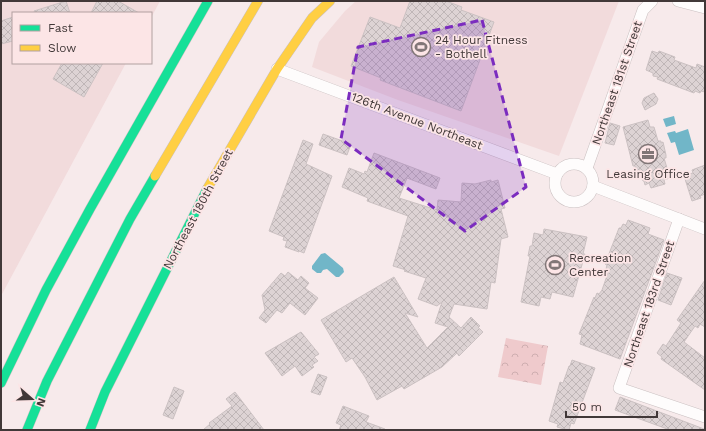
<svg xmlns="http://www.w3.org/2000/svg" width="706" height="431" viewBox="0 0 706 431" font-family="'Work Sans',sans-serif">
<style>
.built{fill:#f2dbdc}
.forest{fill:url(#forest-crowns)}
.water{fill:#71b6c8}
.building{fill:url(#building-cross-hatch);stroke:#cbc1c2}
.lines{fill:none;stroke-linecap:round;stroke-linejoin:round}
.street-casing{stroke:#cac0c1;stroke-width:12}
.fast-casing{stroke:#cac0c1;stroke-width:10}
.slow-casing{stroke:#cac0c1;stroke-width:10}
.street{stroke:#fefcfc;stroke-width:11}
.fast{stroke:#16e098;stroke-width:9}
.slow{stroke:#ffcf43;stroke-width:9}
.marked{fill:#7b2cbf;fill-opacity:0.2;stroke:#7b2cbf;stroke-width:3;stroke-dasharray:8 5;stroke-linejoin:round}
.labels{text-anchor:middle;dominant-baseline:central;stroke-width:3.5;stroke-linejoin:round;paint-order:stroke}
.poi-label{font-size:12px;fill:#413838;stroke:#fce5e6;text-anchor:start}
.street-label{font-size:12px;fill:#413838;stroke:#fce5e6}
</style>
<defs>
<pattern id="forest-crowns" width="20" height="18" patternUnits="userSpaceOnUse"><rect width="20" height="18" fill="#efcacc"/><path d="M2 6a3 3 0 1 1 6 0M12 15a3 3 0 1 1 6 0" fill="none" stroke="#ceaeb0"/></pattern>
<pattern id="building-cross-hatch" width="8" height="8" patternUnits="userSpaceOnUse"><rect width="8" height="8" fill="#ddd3d4"/><path d="M0 0l8 8M0 8l8-8" fill="none" stroke="#bfb6b7"/></pattern>
</defs>
<rect width="100%" height="100%" fill="#f7eaeb"/>
<!-- built -->
<g class="built">
<polygon points="1,1 160,1 151,18 151,13 13,13 13,63 126,63 1,296"/>
<polygon points="356,1 619,1 559,156 398,100 312,67 319,42 345,11"/>
</g>
<!-- forest -->
<polygon class="forest" points="506,338 548,346 541,385 498,377"/>
<!-- water -->
<g class="water">
<polygon points="674,116 676,124 666,127 663,119"/>
<polygon points="688,129 694,150 679,155 675,142 671,143 667,133 675,131 676,133"/>
<polygon points="325,253 343,268 344,272 339,277 336,277 327,269 323,270 321,273 317,273 312,269 312,266 321,254"/>
</g>
<!-- building -->
<g class="building">
<polygon points="66,1 70,13 35,13 34,11"/>
<polygon points="97,1 118,1 139,13 91,13"/>
<polygon points="410,1 446,1 462,7 461,10 494,22 461,111 380,80 381,78 351,66 370,17 400,28"/>
<polygon points="13,17 13,41 1,44 1,21"/>
<polygon points="652,51 658,53 659,51 675,57 674,60 696,68 697,64 705,67 705,92 701,91 700,93 695,91 694,93 657,79 658,77 653,76 653,73 646,70"/>
<polygon points="62,63 103,63 84,97 53,79"/>
<polygon points="654,93 658,99 656,104 645,110 642,103 644,98"/>
<polygon points="648,120 650,127 654,127 658,141 661,141 661,143 663,142 666,155 666,158 664,158 670,178 664,180 665,184 651,188 649,183 645,185 644,181 643,181 640,170 636,171 635,166 633,166 623,127"/>
<polygon points="610,123 620,126 614,145 605,143"/>
<polygon points="323,134 351,144 347,155 319,145"/>
<polygon points="303,140 313,144 306,164 332,176 304,253 299,251 299,252 285,247 287,241 283,240 284,237 269,231"/>
<polygon points="374,153 440,178 436,189 407,178 399,198 437,210 438,200 461,202 462,183 475,184 491,180 491,182 498,180 505,208 501,209 508,237 501,239 495,283 491,282 487,309 454,304 449,317 461,328 471,317 480,326 478,327 483,332 459,356 457,353 442,367 404,389 402,386 377,400 365,377 352,358 346,362 321,320 394,277 418,317 405,313 427,348 448,327 435,323 442,302 437,306 418,299 426,278 404,271 406,270 393,266 408,216 367,201 368,198 342,187 349,168 364,174 365,171 367,172"/>
<polygon points="705,165 705,194 700,196 701,198 692,201 685,179 690,177 689,174 693,173 692,170"/>
<polygon points="628,220 650,228 648,234 664,240 620,359 580,344 582,335 579,334 594,297 595,298 597,293 599,294 602,290 609,270 606,269 607,265 605,264 619,228 621,228 623,224 626,225"/>
<polygon points="544,229 587,237 583,254 585,254 573,297 552,292 550,299 541,297 539,306 521,302 530,256 528,256 530,246 532,246 534,233 543,235"/>
<polygon points="288,272 298,280 301,276 309,283 305,288 318,298 305,315 290,303 282,313 277,310 266,323 259,318 265,310 262,295 281,273 285,276"/>
<polygon points="667,273 682,278 671,305 658,300"/>
<polygon points="705,280 705,327 700,324 698,328 695,326 684,342 705,358 705,390 661,359 662,357 657,353 663,344 666,346 681,323 677,320"/>
<polygon points="301,332 319,354 314,357 318,361 312,365 314,367 302,376 295,366 282,376 265,353"/>
<polygon points="572,360 595,368 574,424 571,423 569,430 568,430 557,427 558,424 549,421 560,382 563,383 569,366 570,366"/>
<polygon points="318,374 327,377 320,395 311,392"/>
<polygon points="174,387 184,391 173,419 163,415"/>
<polygon points="235,392 264,430 203,430 210,424 209,423 232,406 226,399"/>
<polygon points="620,397 704,429 704,430 670,430 615,410"/>
<polygon points="343,406 369,416 366,422 385,429 385,430 339,430 341,425 336,423"/>
</g>
<g class="lines">
<defs>
<g id="street">
<polyline points="678,1 705,8"/>
<polyline points="277,69 557,174"/>
<circle cx="574" cy="183" r="19"/>
<polyline points="587,168 643,10 652,1"/>
<polyline points="593,186 705,229"/>
<polyline points="679,219 619,388 705,417"/>
</g>
<g id="fast">
<polyline points="1,383 46,290 90,209 208,1"/>
<polyline points="27,430 47,381 130,219 155,176"/>
<polyline points="90,430 105,392 207,189"/>
</g>
<g id="slow">
<polyline points="155,176 258,1"/>
<polyline points="207,189 277,69 312,18 330,1"/>
</g>
</defs>
<!-- street casing -->
<use href="#street" class="street-casing"/>
<!-- fast casing -->
<use href="#fast" class="fast-casing"/>
<!-- slow casing -->
<use href="#slow" class="slow-casing"/>
<!-- street -->
<use href="#street" class="street"/>
<!-- fast -->
<use href="#fast" class="fast"/>
<!-- slow -->
<use href="#slow" class="slow"/>
</g>
<!-- marked area -->
<path class="marked" d="M 482,20 L 526,187 L 465,231 L 341,139 L 358,47 Z"/>
<!-- icons -->
<defs>
<symbol id="stadium-ring" viewBox="-11 -11 22 22"><circle r="9.5" fill="#fce5e6" stroke="#817677" stroke-width="1.5"/><path d="M0-5a6.5 5 0 1 0 0 10a6.5 5 0 1 0 0-10ZM-3.5-1.8h7v3.6h-7Z" fill="#817677"/></symbol>
<symbol id="office-ring" viewBox="-11 -11 22 22"><circle r="9.5" fill="#fce5e6" stroke="#817677" stroke-width="1.5"/><path d="M-6-3h4V-5.5h4V-3h4V5H-6ZM-1-4.5V-3h2v-1.5ZM-6 0V1H6V0Z" fill="#817677"/></symbol>
</defs>
<g fill-rule="evenodd">
<use href="#stadium-ring" x="410" y="36" width="22" height="22"/>
<use href="#office-ring" x="637" y="143" width="22" height="22"/>
<use href="#stadium-ring" x="544" y="254" width="22" height="22"/>
</g>
<g class="labels">
<!-- poi labels -->
<g class="poi-label">
<text x="435" y="40">24 Hour Fitness<tspan x="435" dy="14">- Bothell</tspan></text>
<text x="648" y="174" text-anchor="middle">Leasing Office</text>
<text x="569" y="258">Recreation<tspan x="569" dy="14">Center</tspan></text>
</g>
<!-- street labels -->
<g class="street-label">
<text transform="translate(617 83) rotate(-71)">Northeast 181st Street</text>
<text transform="translate(417 121) rotate(21)">126th Avenue Northeast</text>
<text transform="translate(198 209) rotate(-62)">Northeast 180th Street</text>
<text transform="translate(649 304) rotate(-71)">Northeast 183rd Street</text>
</g>
</g>
<!-- border -->
<rect width="706" height="431" fill="none" stroke="#413838" stroke-width="4"/>
<!-- legend -->
<rect x="12" y="12" width="140" height="52" fill="#fce5e6" stroke="#b1a0a0"/>
<rect x="20" y="25" width="20" height="6" fill="#16e098" stroke="#b1a0a0"/>
<text x="48" y="32" font-size="12" fill="#413838">Fast</text>
<rect x="20" y="45" width="20" height="6" fill="#ffcf43" stroke="#b1a0a0"/>
<text x="48" y="52" font-size="12" fill="#413838">Slow</text>
<!-- north arrow -->
<g transform="translate(32 399) rotate(110)" stroke="#fce5e6" stroke-width="3" paint-order="stroke">
<path d="M0-3L7 15L0 10L-7 15Z" fill="#413838"/>
<text y="-6" font-size="11" font-weight="bold" text-anchor="middle" fill="#413838">N</text>
</g>
<!-- scale -->
<path d="M566 411v6h91v-6" fill="none" stroke="#413838" stroke-width="2"/>
<text x="572" y="411" font-size="12" fill="#413838" stroke="#fce5e6" stroke-width="3" paint-order="stroke">50 m</text>
</svg>
